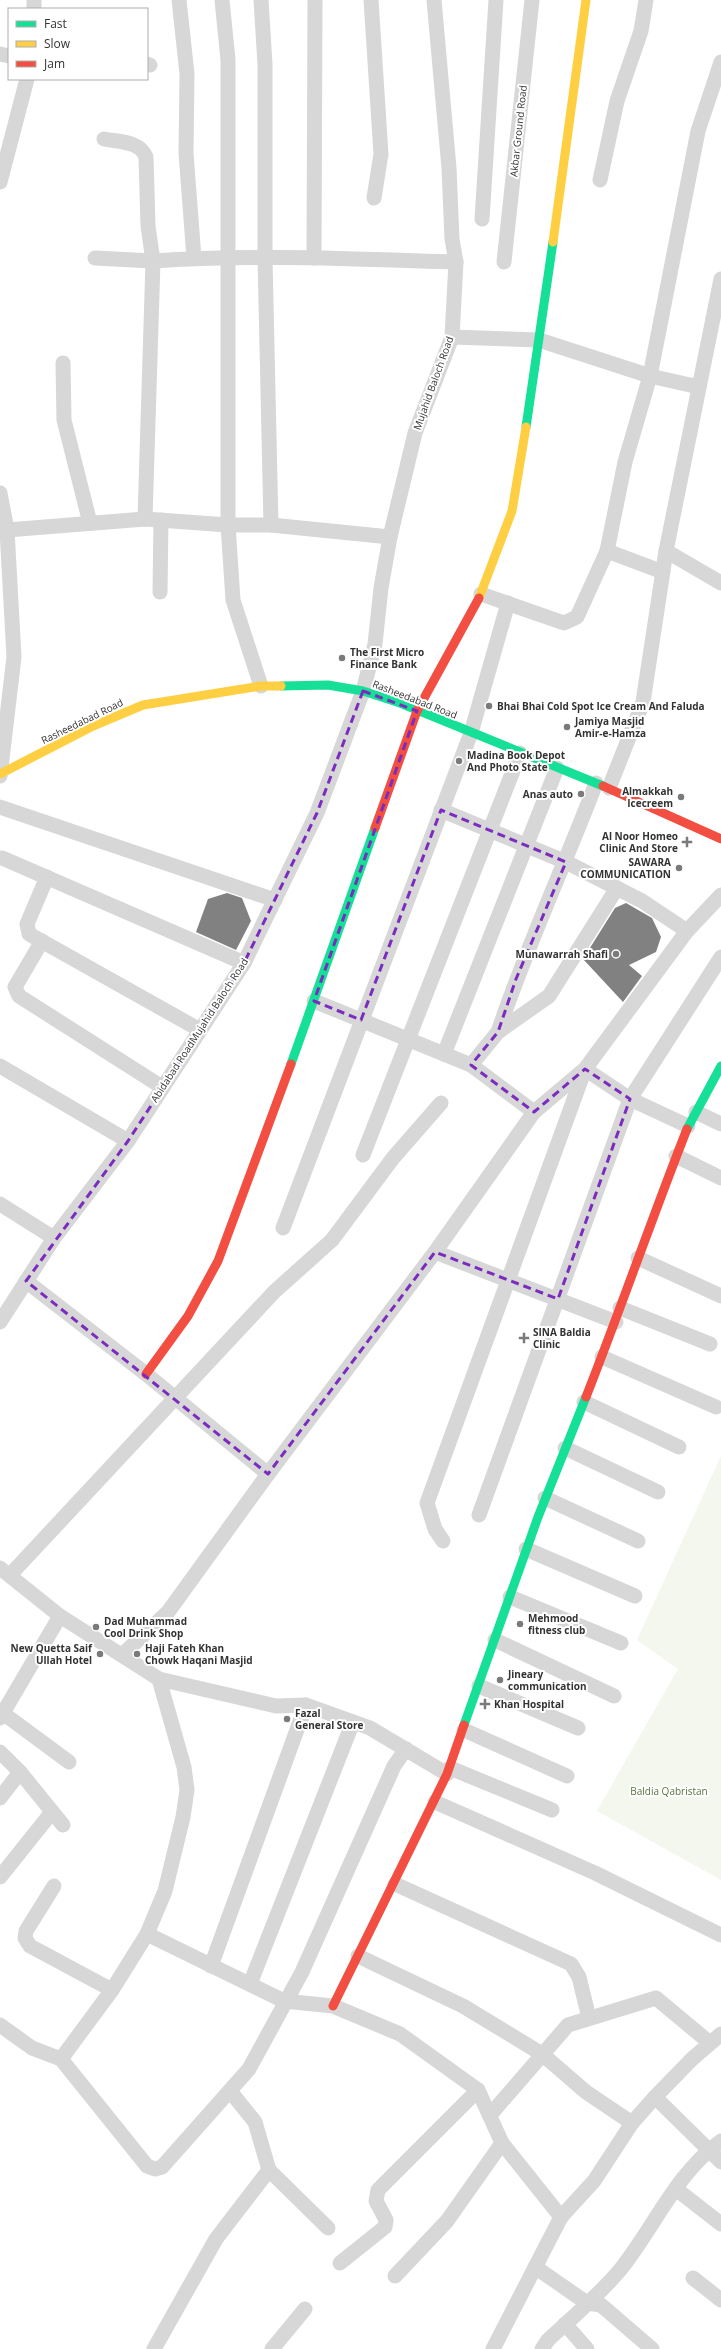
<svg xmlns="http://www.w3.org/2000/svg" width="721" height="2349" viewBox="0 0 721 2349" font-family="'Open Sans',sans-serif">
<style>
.green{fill:#f3f7ee}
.building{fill:#818181}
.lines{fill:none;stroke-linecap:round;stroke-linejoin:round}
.street{stroke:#d7d7d7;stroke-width:15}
.fast{stroke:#16e098;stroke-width:9}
.slow{stroke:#ffcf43;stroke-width:9}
.jam{stroke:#f24e42;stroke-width:9}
.marked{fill:none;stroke:#7b2cbf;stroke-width:3;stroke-dasharray:8 5;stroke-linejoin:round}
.poi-dot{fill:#7a7a7a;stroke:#fff;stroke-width:1.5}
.labels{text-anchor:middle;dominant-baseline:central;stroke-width:4;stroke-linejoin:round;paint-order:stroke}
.street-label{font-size:10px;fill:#333;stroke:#fff}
.poi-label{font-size:10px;font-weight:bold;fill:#333;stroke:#fff;text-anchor:start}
.park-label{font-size:10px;fill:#5b733c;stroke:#fff}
</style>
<rect width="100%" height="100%" fill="#fff"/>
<!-- green -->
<polygon class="green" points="721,1456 721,1880 597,1811 678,1669 637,1640"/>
<!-- building -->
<g class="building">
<polygon points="227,893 242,898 251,921 236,950 196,932 208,899"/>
<polygon points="626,903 652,918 661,937 656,952 629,965 642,976 623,1002 583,959 615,908"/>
</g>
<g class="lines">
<!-- street -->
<g class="street">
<polyline points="34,0 34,9"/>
<polyline points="179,0 187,74 186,153 194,258"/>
<polyline points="222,0 228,60 228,525 233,600 261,686"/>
<polyline points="261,0 265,64 265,258 271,525"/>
<polyline points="371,0 381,154 374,198"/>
<polyline points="0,54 9,56"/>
<polyline points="147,64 150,65"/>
<polyline points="600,180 617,101 641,31 646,0"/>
<polyline points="0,182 27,79"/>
<polyline points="482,219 496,0"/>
<path d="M 95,258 L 153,261 L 148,226 L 146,157 C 140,141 119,142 104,139"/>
<polyline points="314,258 315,0"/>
<polyline points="504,262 532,0"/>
<polyline points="452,337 539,340 650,376 699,387"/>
<polyline points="63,363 64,420 90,523"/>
<polyline points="0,493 7,530 14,657 0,776"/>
<path d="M 145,519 L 153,261 C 254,254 356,259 456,262"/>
<polyline points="7,530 145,519 228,525 271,525 390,537"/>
<polyline points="607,551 663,572"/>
<polyline points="666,551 721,583"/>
<polyline points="160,592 161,520"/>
<polyline points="481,594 564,623 577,617 607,551 625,462 650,376 698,131 721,62"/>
<polyline points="609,788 643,702 666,551 721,279"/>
<polyline points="0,807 275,900"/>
<polyline points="441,810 566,862 642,901 687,931"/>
<polyline points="2,858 244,963"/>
<polyline points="47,877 27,924 29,934 200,1030"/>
<polyline points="42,941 15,987 19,996 162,1087"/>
<polyline points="314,1001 471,1065 534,1112"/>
<path d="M 498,1032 C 526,948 564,867 596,783"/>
<polyline points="444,1054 557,768"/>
<polyline points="471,1065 498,1032 549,996 617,888"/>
<polyline points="0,1066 128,1141"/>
<polyline points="696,1112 721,1124"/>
<polyline points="363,1155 520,753"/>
<polyline points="676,1156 721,1178"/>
<polyline points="0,1204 54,1238"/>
<polyline points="283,1228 471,733 508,603"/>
<polyline points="435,1252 616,1322"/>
<polyline points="638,1258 721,1296"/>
<polyline points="26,1281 146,1374 268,1474"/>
<polyline points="620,1308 710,1344"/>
<polyline points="0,1322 54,1238 128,1141 244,963 317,813 363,691 375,644 381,588 390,537 415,433 452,337 456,262 452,239 449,168 434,0"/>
<polyline points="602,1357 716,1407"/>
<polyline points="584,1402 679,1447"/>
<polyline points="565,1448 658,1492"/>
<polyline points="545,1498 638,1541"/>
<polyline points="479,1515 630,1099 721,957"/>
<polyline points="443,1541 435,1529 427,1503 585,1069 630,1099 688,1126"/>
<polyline points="526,1549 635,1596"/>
<polyline points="0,1568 60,1616 159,1679 276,1706 306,1705 370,1728 447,1774"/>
<polyline points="10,1575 274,1292 332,1240 393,1158 441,1103"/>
<polyline points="510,1597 621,1643"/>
<polyline points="495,1640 614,1696"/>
<polyline points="122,1655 168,1612 268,1474 435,1252 534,1112 585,1069 687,931 721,895"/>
<polyline points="479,1686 578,1728"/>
<polyline points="4,1714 69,1762"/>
<polyline points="0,1718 60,1616"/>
<polyline points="464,1730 567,1776"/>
<polyline points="0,1752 20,1772 63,1825"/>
<polyline points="450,1768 552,1810"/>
<polyline points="0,1798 20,1772"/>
<polyline points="435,1802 595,1873 721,1935"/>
<polyline points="0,1877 52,1812"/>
<polyline points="395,1884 571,1964 579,1977 589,2018"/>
<polyline points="54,1886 26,1931 25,1938 30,1946 112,1990"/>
<polyline points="147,1934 284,2001 333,2006 400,2034 478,2090 502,2143 561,2217 493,2349"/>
<polyline points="358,1956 463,2006 542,2054 586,2092 632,2123"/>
<polyline points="211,1966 306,1705"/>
<polyline points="250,1984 353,1722"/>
<polyline points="0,2025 32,2048 61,2059 147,2166 155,2169 162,2167 249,2069 302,1972 394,1766 406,1749"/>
<polyline points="61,2059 112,1990 147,1934 165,1891 183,1817 187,1790 184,1767 159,1679"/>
<polyline points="230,2091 255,2122 269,2170 328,2228"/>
<polyline points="655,2097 721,2162"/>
<polyline points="490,2115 568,2025 656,1998 710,2043"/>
<polyline points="676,2189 721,2224"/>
<polyline points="561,2217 594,2181 632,2123 655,2097 692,2059 721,2034"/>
<polyline points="340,2263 385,2227 386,2220 376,2201 378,2190 478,2090"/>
<polyline points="535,2267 587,2303 601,2305 652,2349"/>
<polyline points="395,2276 447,2221 502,2143"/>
<polyline points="693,2278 721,2300"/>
<polyline points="565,2324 587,2349"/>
<polyline points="154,2349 216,2239 269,2170"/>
<polyline points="272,2349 305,2309"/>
<path d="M 542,2349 L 548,2340 C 572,2318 599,2295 620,2270 C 654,2228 676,2173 721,2141"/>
</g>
<!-- fast -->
<g class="fast">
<polyline points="526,427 553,242"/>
<polyline points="281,686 328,685 363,691 400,703 603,786"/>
<polyline points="291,1064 375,828"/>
<polyline points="687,1129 721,1066"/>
<polyline points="464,1725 538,1517 586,1397"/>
</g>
<!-- slow -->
<g class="slow">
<polyline points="553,242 586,0"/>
<polyline points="479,598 512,511 526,427"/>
<polyline points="0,774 93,726 143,705 261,686 281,686"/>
</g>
<!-- jam -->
<g class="jam">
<polyline points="603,786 721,839"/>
<polyline points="375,828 417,711 479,598"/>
<polyline points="146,1374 188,1316 218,1261 291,1064"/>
<path d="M 586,1397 C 621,1308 652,1218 687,1129"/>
<polyline points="333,2006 447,1774 464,1725"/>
</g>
</g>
<!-- marked area -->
<path class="marked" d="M 363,691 L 417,711 L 314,1001 L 361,1020 L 441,810 L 566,862 L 516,979 L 498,1032 L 471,1065 L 534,1112 L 585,1069 L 630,1099 L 558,1299 L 435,1252 L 268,1474 L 26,1281 L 128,1141 L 244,963 L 317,813 Z"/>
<!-- markers -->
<g class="poi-dot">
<circle cx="342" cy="658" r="4"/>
<circle cx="489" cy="706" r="4"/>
<circle cx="567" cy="727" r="4"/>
<circle cx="459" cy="761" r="4"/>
<circle cx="581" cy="794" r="4"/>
<circle cx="681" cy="797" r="4"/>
<path d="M685 836h4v4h4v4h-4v4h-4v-4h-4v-4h4z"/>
<circle cx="679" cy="868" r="4"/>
<circle cx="616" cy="954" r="4"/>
<path d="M522 1332h4v4h4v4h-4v4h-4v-4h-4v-4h4z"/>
<circle cx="520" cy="1624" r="4"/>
<circle cx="96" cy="1627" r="4"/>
<circle cx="100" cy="1654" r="4"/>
<circle cx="137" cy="1654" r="4"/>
<circle cx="500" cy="1680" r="4"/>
<path d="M483 1698h4v4h4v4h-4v4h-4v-4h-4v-4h4z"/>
<circle cx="287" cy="1719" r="4"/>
</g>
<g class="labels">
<!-- street labels -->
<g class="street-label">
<text transform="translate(518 131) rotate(-84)">Akbar Ground Road</text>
<text transform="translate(433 383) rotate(-70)">Mujahid Baloch Road</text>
<text transform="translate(415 699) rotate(21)">Rasheedabad Road</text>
<text transform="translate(82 721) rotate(-26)">Rasheedabad Road</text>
<text transform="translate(199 1030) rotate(-57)">Abidabad RoadMujahid Baloch Road</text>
</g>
<!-- poi labels -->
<g class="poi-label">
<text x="350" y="652">The First Micro<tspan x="350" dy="12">Finance Bank</tspan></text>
<text x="497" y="706">Bhai Bhai Cold Spot Ice Cream And Faluda</text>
<text x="575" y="721">Jamiya Masjid<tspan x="575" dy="12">Amir-e-Hamza</tspan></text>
<text x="467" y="755">Madina Book Depot<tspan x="467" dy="12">And Photo State</tspan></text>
<text x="673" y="791" text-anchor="end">Almakkah<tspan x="673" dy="12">Icecreem</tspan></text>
<text x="573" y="794" text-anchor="end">Anas auto</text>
<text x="678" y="836" text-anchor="end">Al Noor Homeo<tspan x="678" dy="12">Clinic And Store</tspan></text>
<text x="671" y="862" text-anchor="end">SAWARA<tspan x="671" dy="12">COMMUNICATION</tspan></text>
<text x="608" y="954" text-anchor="end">Munawarrah Shafi</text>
<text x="533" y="1332">SINA Baldia<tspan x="533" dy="12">Clinic</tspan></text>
<text x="528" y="1618">Mehmood<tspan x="528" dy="12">fitness club</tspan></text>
<text x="104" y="1621">Dad Muhammad<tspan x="104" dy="12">Cool Drink Shop</tspan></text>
<text x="92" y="1648" text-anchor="end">New Quetta Saif<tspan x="92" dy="12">Ullah Hotel</tspan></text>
<text x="145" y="1648">Haji Fateh Khan<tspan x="145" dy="12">Chowk Haqani Masjid</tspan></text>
<text x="508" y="1674">Jineary<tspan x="508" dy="12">communication</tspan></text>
<text x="494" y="1704">Khan Hospital</text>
<text x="295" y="1713">Fazal<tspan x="295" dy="12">General Store</tspan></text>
</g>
<!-- park labels -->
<g class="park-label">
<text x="669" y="1791">Baldia Qabristan</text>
</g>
</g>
<!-- legend -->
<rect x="8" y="8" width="140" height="72" fill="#ffffff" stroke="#adadad"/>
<rect x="16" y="21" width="20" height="6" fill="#16e098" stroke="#adadad"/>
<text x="44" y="28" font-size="12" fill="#333333">Fast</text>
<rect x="16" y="41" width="20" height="6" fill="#ffcf43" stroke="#adadad"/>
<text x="44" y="48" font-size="12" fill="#333333">Slow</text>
<rect x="16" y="61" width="20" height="6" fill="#f24e42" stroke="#adadad"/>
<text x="44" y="68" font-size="12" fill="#333333">Jam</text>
</svg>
